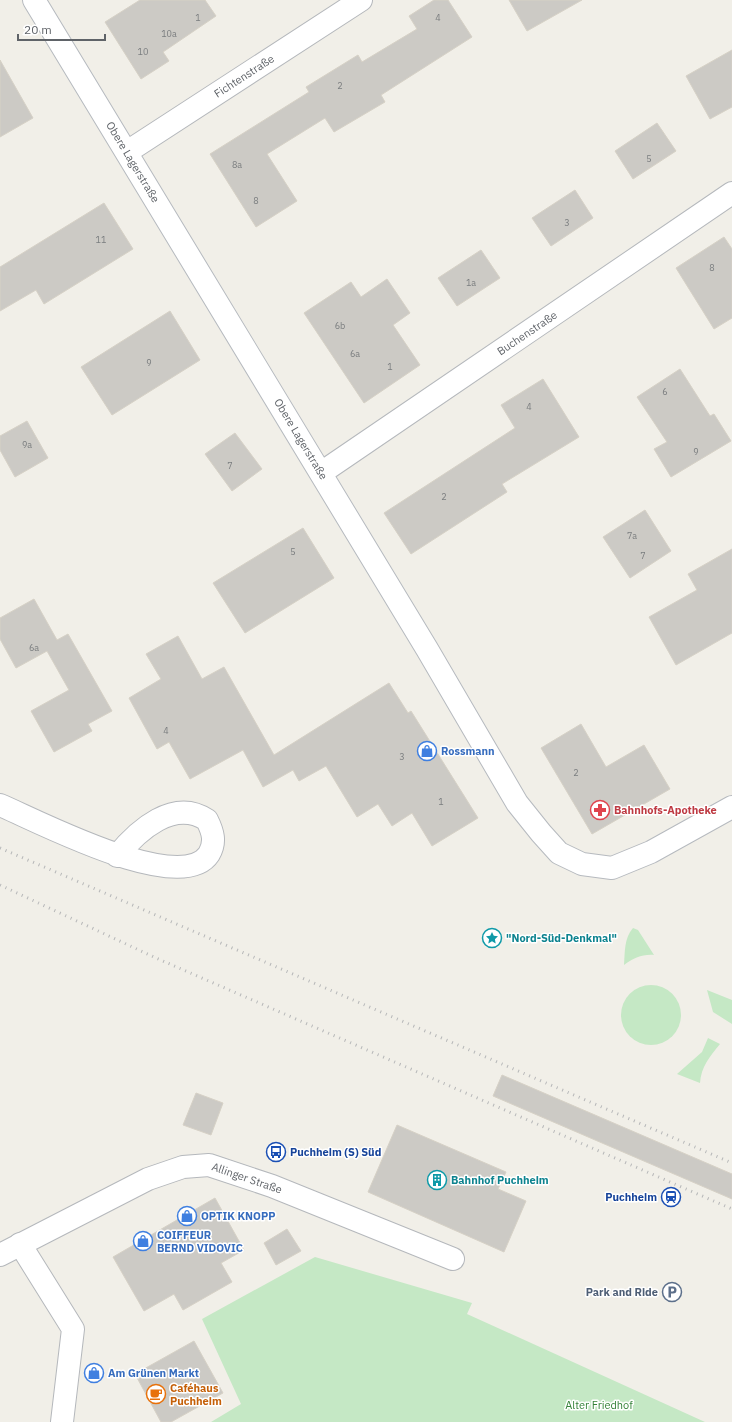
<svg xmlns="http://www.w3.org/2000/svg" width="732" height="1422" viewBox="0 0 732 1422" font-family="'IBM Plex Sans',sans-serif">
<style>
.green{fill:#c5e8c5}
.building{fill:#cccac5;stroke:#d6d1c6}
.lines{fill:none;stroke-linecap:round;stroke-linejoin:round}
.street-casing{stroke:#b5b8bc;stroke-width:24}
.secondary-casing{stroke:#b6babf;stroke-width:24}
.street{stroke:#fff;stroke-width:22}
.secondary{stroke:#fff;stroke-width:22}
.rail{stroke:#b6b7b8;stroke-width:3;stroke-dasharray:1 5;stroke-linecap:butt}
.labels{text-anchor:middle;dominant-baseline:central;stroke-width:3;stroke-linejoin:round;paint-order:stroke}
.number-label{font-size:9px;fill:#7a7d7f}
.street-label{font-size:11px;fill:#5f6368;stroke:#fff}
.shop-label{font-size:11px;font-weight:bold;fill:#366cbe;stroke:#fff;text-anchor:start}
.health-label{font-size:11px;font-weight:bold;fill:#be3a42;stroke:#fff;text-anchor:start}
.culture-label{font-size:11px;font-weight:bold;fill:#0d838f;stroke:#fff;text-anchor:start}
.transit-label{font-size:11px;font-weight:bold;fill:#164399;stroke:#fff;text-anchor:start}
.service-label{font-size:11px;font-weight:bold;fill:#4e5e75;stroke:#fff;text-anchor:end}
.food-label{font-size:11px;font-weight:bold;fill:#c56008;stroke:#fff;text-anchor:start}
.park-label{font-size:11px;fill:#348238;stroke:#fff}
</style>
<rect width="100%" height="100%" fill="#f1efe8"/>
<!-- green -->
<g class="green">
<path d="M 633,928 L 638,930 L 654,955 C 643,954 633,958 624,965 C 625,952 624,938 633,928 Z"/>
<circle cx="651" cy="1015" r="30"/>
<polygon points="707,990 732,1000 732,1024 713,1012"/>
<path d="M 708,1038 L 720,1044 C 710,1056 701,1067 700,1083 L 677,1074 L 702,1052 Z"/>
<polygon points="315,1257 472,1303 467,1314 705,1422 211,1422 241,1404 202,1319"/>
</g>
<!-- building -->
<g class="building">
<polygon points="140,0 205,0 216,16 163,52 169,61 141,79 105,22"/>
<polygon points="434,0 448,0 472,37 381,95 385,102 334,132 325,118 267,154 297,201 256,227 210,154 309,92 306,87 358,55 362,62 417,29 409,16"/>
<polygon points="509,0 582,0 527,31"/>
<polygon points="732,50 732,107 710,119 686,76"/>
<polygon points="0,60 33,118 0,137"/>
<polygon points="657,123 676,151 633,179 615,151"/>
<polygon points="575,190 593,218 551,246 532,218"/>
<polygon points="104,203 133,249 44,304 36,290 0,311 0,267"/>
<polygon points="724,237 732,249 732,318 714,329 676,268"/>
<polygon points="481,250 500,278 457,306 438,278"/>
<polygon points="387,279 410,313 393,325 420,365 364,403 304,313 351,282 361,297"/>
<polygon points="170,311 200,360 112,415 81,367"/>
<polygon points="680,369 710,416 714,414 731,441 671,477 654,449 667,442 637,397"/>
<polygon points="543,379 579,437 502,484 507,492 411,554 384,513 515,428 501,405"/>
<polygon points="27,421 48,458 15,477 0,450 0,436"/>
<polygon points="235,433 262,469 232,491 205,454"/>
<polygon points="645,510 671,551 630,578 603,537"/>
<polygon points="303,528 334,578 245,633 213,583"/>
<polygon points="732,549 732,633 676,665 649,617 697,590 688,574"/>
<polygon points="34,599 57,640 68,634 112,711 88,724 92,731 54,752 31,711 69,690 47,651 16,668 0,639 0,618"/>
<polygon points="178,636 202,679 224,667 274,755 389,683 408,713 411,711 478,818 432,846 412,813 392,826 378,804 357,817 326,766 299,781 293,770 263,787 243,750 190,779 169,742 157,749 129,698 161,679 146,654"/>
<polygon points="581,724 606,767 644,745 670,789 592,834 541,748"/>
<polygon points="502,1075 732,1174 732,1199 493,1096"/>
<polygon points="196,1093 223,1103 211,1135 183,1125"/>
<polygon points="397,1125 506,1172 498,1189 526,1201 504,1252 368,1192"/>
<polygon points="215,1198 244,1250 221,1263 232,1282 183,1310 174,1294 144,1311 113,1257"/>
<polygon points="287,1229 301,1251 276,1265 264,1243"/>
<polygon points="194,1341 223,1393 171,1422 161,1422 135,1374"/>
</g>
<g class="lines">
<defs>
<g id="street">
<polyline points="127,152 361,0"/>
<polyline points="321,473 732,193"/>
<path d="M 0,805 C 36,820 181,897 209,854 C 216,842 213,832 207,820 C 174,798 138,830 117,856"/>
<polyline points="20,1244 73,1329 62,1422"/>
<polyline points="0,1255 148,1179 183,1167 209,1165 272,1186 453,1259"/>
</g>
<polyline id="secondary" points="34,0 427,649 517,803 541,833 559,853 582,864 612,868 651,852 732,807"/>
</defs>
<!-- street casing -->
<use href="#street" class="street-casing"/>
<!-- secondary casing -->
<use href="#secondary" class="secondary-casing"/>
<!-- street -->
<use href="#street" class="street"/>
<!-- secondary -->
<use href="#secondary" class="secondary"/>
<!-- rail -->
<g class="rail">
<polyline points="0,848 732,1163"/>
<polyline points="0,885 156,958 732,1209"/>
</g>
</g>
<!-- icons -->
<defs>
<symbol id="shop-ring" viewBox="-11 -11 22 22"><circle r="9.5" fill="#fff" stroke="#3f7fe0" stroke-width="1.5"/><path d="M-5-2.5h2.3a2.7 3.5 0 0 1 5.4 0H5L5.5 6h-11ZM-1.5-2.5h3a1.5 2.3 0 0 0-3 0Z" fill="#3f7fe0"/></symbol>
<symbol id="pharmacy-ring" viewBox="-11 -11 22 22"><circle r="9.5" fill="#fff" stroke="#e0444e" stroke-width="1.5"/><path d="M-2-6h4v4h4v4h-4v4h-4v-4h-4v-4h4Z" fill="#e0444e"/></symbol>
<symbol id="sight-ring" viewBox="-11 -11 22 22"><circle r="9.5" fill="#fff" stroke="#0f9aa8" stroke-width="1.5"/><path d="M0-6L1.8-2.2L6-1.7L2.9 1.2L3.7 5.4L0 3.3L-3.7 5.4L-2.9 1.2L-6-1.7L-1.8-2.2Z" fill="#0f9aa8"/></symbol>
<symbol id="bus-ring" viewBox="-11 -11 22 22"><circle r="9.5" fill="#fff" stroke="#1a4fb4" stroke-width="1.5"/><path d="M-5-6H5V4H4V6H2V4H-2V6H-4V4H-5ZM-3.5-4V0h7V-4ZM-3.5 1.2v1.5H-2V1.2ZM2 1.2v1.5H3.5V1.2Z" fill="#1a4fb4"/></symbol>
<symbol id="building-ring" viewBox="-11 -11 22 22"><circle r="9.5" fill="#fff" stroke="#0f9aa8" stroke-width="1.5"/><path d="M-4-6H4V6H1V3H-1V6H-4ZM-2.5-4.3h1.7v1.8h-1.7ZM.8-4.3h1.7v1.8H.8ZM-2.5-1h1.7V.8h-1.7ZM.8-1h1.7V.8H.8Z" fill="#0f9aa8"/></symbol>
<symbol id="station-ring" viewBox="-11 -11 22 22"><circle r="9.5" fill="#fff" stroke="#1a4fb4" stroke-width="1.5"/><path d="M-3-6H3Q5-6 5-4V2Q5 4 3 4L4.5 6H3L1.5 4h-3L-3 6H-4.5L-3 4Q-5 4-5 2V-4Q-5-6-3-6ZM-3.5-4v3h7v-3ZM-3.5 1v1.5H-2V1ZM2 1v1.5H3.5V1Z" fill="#1a4fb4"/></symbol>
<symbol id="parking-ring" viewBox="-11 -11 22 22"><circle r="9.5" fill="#fff" stroke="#5c6f8a" stroke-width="1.5"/><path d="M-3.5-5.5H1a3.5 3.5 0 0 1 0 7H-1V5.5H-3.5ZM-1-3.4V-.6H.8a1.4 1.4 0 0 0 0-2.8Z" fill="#5c6f8a"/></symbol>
<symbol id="cafe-ring" viewBox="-11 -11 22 22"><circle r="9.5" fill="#fff" stroke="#e8710a" stroke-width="1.5"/><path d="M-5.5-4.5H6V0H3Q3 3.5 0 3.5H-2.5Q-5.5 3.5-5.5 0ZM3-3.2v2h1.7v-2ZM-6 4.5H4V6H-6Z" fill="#e8710a"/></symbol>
</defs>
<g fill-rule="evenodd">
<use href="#shop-ring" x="416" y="740" width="22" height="22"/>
<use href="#pharmacy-ring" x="589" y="799" width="22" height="22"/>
<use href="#sight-ring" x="481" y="927" width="22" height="22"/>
<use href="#bus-ring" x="265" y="1141" width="22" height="22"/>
<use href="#building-ring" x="426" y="1169" width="22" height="22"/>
<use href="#station-ring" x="660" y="1186" width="22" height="22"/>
<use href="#shop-ring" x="176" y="1205" width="22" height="22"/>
<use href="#shop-ring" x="132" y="1230" width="22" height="22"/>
<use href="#parking-ring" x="661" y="1281" width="22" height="22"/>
<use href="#shop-ring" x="83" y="1362" width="22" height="22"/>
<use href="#cafe-ring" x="145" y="1383" width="22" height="22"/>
</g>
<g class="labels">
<!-- number labels -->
<g class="number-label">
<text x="198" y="17">1</text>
<text x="438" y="17">4</text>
<text x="169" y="33">10a</text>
<text x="143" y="51">10</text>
<text x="340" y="85">2</text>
<text x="649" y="158">5</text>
<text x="237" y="164">8a</text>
<text x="256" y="200">8</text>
<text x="567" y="222">3</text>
<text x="101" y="239">11</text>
<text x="712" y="267">8</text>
<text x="471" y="282">1a</text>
<text x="340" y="325">6b</text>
<text x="355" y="353">6a</text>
<text x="149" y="362">9</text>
<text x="390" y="366">1</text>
<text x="665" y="391">6</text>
<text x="529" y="406">4</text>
<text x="27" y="444">9a</text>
<text x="696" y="451">9</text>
<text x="230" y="465">7</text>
<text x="444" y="496">2</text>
<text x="632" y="535">7a</text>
<text x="293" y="551">5</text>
<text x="643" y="555">7</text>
<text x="34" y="647">6a</text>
<text x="166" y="730">4</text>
<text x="402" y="756">3</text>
<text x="576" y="772">2</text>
<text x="441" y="801">1</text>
</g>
<!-- street labels -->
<g class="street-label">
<text transform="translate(244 76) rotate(-33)">Fichtenstraße</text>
<text transform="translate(133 162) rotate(59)">Obere Lagerstraße</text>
<text transform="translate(527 333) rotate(-34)">Buchenstraße</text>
<text transform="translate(301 439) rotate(59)">Obere Lagerstraße</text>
<text transform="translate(247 1178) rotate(19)">Allinger Straße</text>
</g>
<!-- shop labels -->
<g class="shop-label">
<text x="441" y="751">Rossmann</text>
<text x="201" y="1216">OPTIK KNOPP</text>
<text x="157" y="1235">COIFFEUR<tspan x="157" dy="13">BERND VIDOVIC</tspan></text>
<text x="108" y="1373">Am Grünen Markt</text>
</g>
<!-- health labels -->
<g class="health-label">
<text x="614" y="810">Bahnhofs-Apotheke</text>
</g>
<!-- culture labels -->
<g class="culture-label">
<text x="506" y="938">"Nord-Süd-Denkmal"</text>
<text x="451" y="1180">Bahnhof Puchheim</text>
</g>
<!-- transit labels -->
<g class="transit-label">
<text x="290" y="1152">Puchheim (S) Süd</text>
<text x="657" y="1197" text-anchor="end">Puchheim</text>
</g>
<!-- service labels -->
<g class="service-label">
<text x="658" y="1292">Park and Ride</text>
</g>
<!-- food labels -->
<g class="food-label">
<text x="170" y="1388">Caféhaus<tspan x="170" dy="13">Puchheim</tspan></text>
</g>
<!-- park labels -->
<g class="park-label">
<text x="599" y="1405">Alter Friedhof</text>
</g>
</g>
<!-- scale -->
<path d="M18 34v6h87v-6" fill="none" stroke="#5f6368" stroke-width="2"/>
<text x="24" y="34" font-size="12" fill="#5f6368" stroke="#ffffff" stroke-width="3" paint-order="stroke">20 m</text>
</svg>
